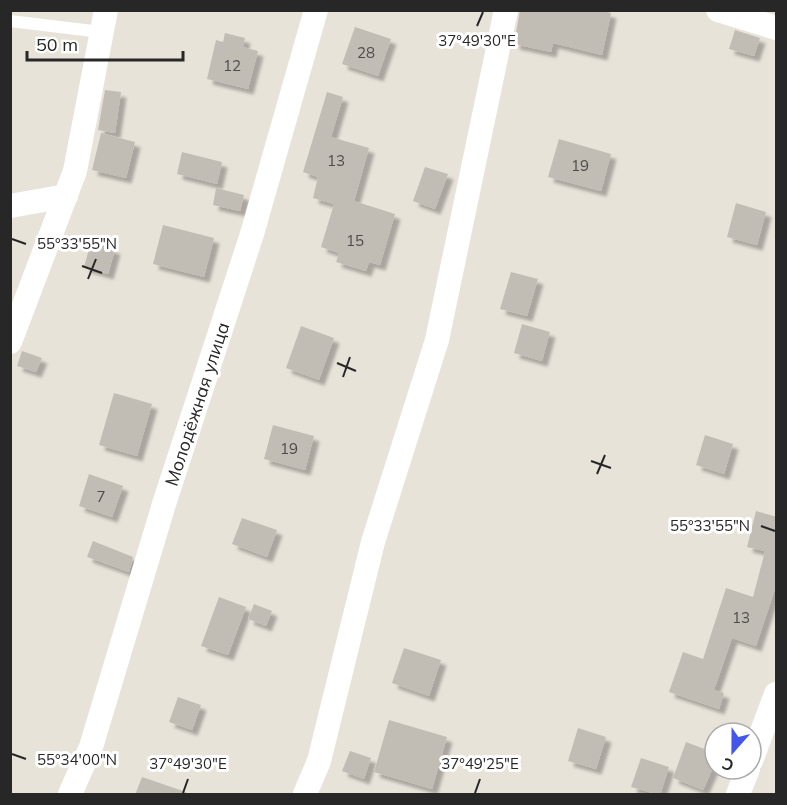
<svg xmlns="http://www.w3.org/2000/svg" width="787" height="805" viewBox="0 0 787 805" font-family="Mulish,sans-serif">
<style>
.building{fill:#c1bdb5;filter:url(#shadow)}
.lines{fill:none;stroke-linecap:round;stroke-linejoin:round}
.lane{stroke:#fff;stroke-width:12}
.street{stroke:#fff;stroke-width:24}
.ticks{fill:none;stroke:#272727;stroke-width:2}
.labels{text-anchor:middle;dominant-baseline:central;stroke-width:6;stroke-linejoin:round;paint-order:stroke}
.number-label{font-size:15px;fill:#4e4c4a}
.street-label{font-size:18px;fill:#272727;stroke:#fff}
.ticks-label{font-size:15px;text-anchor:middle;fill:#272727;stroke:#fff;stroke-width:6;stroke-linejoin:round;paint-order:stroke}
</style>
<defs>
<filter id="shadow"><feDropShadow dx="5.5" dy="5.5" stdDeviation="1.5" flood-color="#0004"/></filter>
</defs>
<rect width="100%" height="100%" fill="#e8e3d9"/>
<!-- building -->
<g class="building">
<polygon points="520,10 600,10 611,13 602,55 553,43 551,52 514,44"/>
<polygon points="355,27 391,39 378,76 342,64"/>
<polygon points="735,30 760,38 754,56 729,49"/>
<polygon points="225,33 245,38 243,47 258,51 248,89 207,79 216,40 223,42"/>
<polygon points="105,90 121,92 115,133 98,130"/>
<polygon points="327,92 343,97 331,137 369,148 354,201 395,214 380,265 369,262 366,271 336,262 339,253 321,247 334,204 313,198 318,177 303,172"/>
<polygon points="101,133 135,142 126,178 92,170"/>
<polygon points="559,139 611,154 601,191 548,177"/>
<polygon points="182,152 222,162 217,184 177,174"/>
<polygon points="425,167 448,174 435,209 413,201"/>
<polygon points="216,188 244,195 240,211 213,205"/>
<polygon points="736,203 766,212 757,245 727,237"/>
<polygon points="163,225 214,238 204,277 153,264"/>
<polygon points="91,242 115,249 108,274 84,267"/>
<polygon points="511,272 538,279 527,316 500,309"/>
<polygon points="522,324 550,332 542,361 514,353"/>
<polygon points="301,326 334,338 319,380 286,368"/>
<polygon points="22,351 42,358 36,372 17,366"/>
<polygon points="114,393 152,404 137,456 99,445"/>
<polygon points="273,425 314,436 305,470 264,459"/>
<polygon points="705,435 733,444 724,474 696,465"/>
<polygon points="89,474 123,486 112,517 79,506"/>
<polygon points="756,511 777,517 777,583 756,646 732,638 714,690 724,693 719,709 669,692 683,652 703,659 726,588 753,597 765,551 747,547"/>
<polygon points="242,518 277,530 267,557 232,544"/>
<polygon points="93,541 133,557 129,572 87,557"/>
<polygon points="219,597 246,607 228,655 201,646"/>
<polygon points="254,604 272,611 266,626 248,619"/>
<polygon points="404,648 441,660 429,696 392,683"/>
<polygon points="178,697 201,705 192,730 169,722"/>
<polygon points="389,720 447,737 432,789 374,772"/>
<polygon points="578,728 606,737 596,769 568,761"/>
<polygon points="686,742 715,753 715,763 703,790 673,778"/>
<polygon points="350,751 371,758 364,779 342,771"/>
<polygon points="641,758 669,767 660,795 631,787"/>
<polygon points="142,777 186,792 186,795 135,795"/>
</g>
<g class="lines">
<!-- lane -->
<polyline class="lane" points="10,21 101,32"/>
<!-- street -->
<g class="street">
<polyline points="718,10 776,28"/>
<polyline points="10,206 66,196"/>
<polyline points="10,342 75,171 106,10"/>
<polyline points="751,761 776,694"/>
<polyline points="70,794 91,747 164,504 252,234 316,10"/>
<polyline points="305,794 319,761 373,542 437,340 506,10"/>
<polyline points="738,794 748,769"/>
</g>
</g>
<!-- ticks -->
<path class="ticks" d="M 477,26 L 483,12M 12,239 L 26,244M 82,266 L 102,273M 88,279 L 96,259M 337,363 L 356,371M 343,377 L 350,357M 591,461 L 611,468M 597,474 L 605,455M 761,526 L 775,531M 12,754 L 26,759M 183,793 L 188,779M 475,793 L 480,779"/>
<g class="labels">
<!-- number labels -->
<g class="number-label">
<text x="366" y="52">28</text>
<text x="232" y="65">12</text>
<text x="336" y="160">13</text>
<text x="580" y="165">19</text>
<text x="355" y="240">15</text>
<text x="289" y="448">19</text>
<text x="101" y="496">7</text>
<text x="741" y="617">13</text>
</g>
<!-- street labels -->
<g class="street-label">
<text transform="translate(197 404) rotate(-72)">Молодёжная улица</text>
</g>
</g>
<g class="ticks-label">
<text x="477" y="46">37°49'30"E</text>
<text x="77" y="249">55°33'55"N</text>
<text x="710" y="531">55°33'55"N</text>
<text x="77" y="765">55°34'00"N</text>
<text x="188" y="769">37°49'30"E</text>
<text x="480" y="769">37°49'25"E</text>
</g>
<!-- border -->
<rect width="787" height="805" fill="none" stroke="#272727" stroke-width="24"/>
<!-- north arrow -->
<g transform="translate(733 751) rotate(201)"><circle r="28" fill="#ffffff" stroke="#a9a9a9" stroke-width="1.5"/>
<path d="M0-4.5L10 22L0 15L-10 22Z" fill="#4455ea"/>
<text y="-9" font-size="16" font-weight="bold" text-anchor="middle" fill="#272727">С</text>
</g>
<!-- scale -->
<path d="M27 51v9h156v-9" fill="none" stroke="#272727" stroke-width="3"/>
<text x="36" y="51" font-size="18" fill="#272727" stroke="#ffffff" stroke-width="4.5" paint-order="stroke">50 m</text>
</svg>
